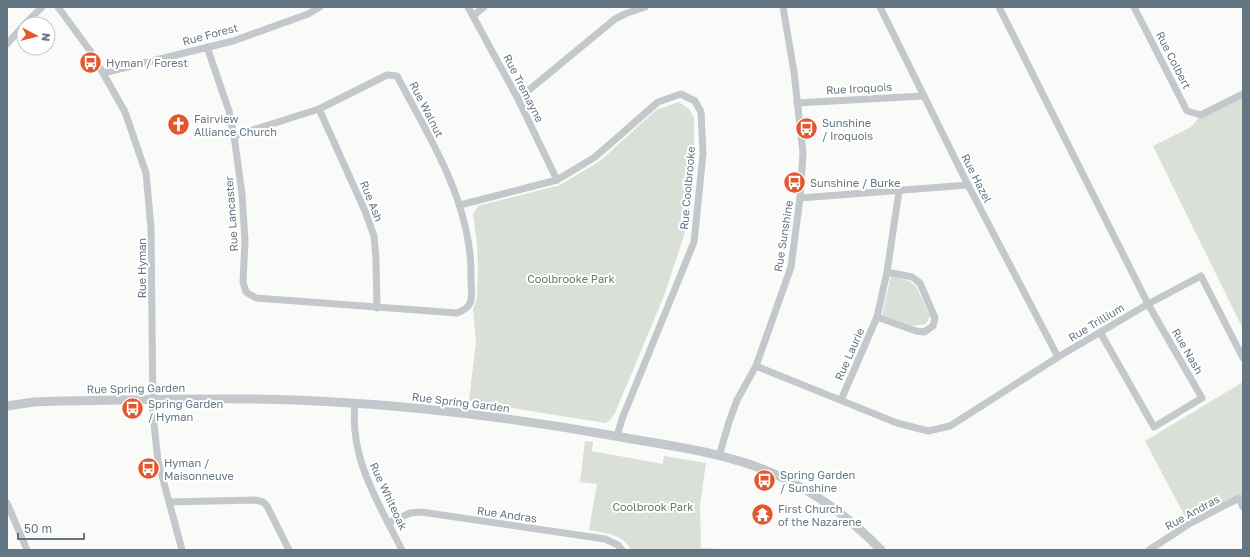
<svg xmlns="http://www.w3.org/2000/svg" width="1250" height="557" viewBox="0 0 1250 557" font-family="'Golos Text',sans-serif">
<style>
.green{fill:#dadfd7}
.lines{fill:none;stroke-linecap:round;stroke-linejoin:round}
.minor{stroke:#c3c8cc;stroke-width:7}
.tertiary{stroke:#c3c8cc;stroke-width:9}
.labels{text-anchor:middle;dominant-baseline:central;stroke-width:4;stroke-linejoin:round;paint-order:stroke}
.street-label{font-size:11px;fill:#657683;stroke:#fff}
.poi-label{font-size:11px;fill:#657683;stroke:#fff;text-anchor:start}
.park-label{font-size:11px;fill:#687a64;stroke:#fff}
</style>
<rect width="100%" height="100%" fill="#fafaf8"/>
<!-- green -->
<g class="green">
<polygon points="1243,94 1243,329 1153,146 1191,127 1201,115"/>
<polygon points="679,102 689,109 694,118 694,156 689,220 664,296 615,413 610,420 605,423 469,401 476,342 473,309 477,299 478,272 477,245 473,214 478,206 560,185 600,161 656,110"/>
<polygon points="891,276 909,281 916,286 930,316 926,324 913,326 882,315"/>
<polygon points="1243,382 1243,507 1239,499 1189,524 1145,441"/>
<path d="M 585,441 L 593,442 L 592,451 L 663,464 L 664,456 L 706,463 L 700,505 L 701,548 L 743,550 L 631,550 C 623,534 606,533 589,530 L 597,484 L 580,482 Z"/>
</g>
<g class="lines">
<!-- minor -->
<g class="minor">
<polyline points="58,7 91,52 125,112 146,173 151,228 153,415 158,461 182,550"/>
<polyline points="468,7 518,99 557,180"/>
<polyline points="880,7 968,185 1058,357"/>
<polyline points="1134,7 1187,111 1201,115 1243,94"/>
<polyline points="473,16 484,7"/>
<polyline points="25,24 42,7"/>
<polyline points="7,44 24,25"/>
<path d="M 207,47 L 229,111 L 234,136 L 242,194 L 245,241 L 243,282 L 246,292 L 256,298 L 457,313 C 476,306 471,296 471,279 C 471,270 471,262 470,254 C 463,189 427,133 397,76 L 387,75 L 319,109 L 234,136"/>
<polyline points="103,73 233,41 308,14 320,7"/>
<polyline points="518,99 615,19 627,13 645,7"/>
<polyline points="797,103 923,96"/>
<polyline points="319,109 365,211 374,236 376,259 377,308"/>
<polyline points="800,198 968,185"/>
<polyline points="460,205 557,180 595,157 658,102 681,94 695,101 701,112 703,154 694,242 622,419 617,436"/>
<polyline points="887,272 912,277 920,283 935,318 933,326 924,332 916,331 877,317 887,272 899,191"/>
<polyline points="1100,332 1154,427 1202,398 1148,304 1201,276 1243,358"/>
<polyline points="756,366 897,423 928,431 950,426 1058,357 1148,304 999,7"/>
<polyline points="841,400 877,317"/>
<path d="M 355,404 C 349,458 379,504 402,550"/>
<polyline points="719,456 729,422 737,400 756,366 791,267 800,198 803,153 794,72 783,7"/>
<polyline points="169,502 255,500 263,502 267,506 289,550"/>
<polyline points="7,503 27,550"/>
<polyline points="388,523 410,513 421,512 605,539 618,545 622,550"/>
<polyline points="1149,550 1189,524 1239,498 1243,507"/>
</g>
<!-- tertiary -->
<path class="tertiary" d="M 7,406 L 34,402 L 58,401 C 137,400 216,397 295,400 C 402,404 509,417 615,436 C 669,446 727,452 777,475 C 817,493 851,519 881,550"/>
</g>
<!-- icons -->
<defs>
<symbol id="bus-disc" viewBox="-11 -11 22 22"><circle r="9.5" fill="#e4572e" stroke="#fff"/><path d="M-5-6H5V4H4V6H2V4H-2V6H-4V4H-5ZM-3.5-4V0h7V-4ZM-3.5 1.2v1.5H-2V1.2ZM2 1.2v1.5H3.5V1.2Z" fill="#fff"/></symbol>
<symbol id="church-disc" viewBox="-11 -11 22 22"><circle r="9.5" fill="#e4572e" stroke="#fff"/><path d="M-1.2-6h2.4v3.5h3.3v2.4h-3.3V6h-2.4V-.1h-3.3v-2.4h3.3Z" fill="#fff"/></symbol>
<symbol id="temple-disc" viewBox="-11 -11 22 22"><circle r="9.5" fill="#e4572e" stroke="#fff"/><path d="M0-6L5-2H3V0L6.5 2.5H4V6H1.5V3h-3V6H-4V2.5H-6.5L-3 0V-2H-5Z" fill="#fff"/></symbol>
</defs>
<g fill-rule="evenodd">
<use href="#bus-disc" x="78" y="50" width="25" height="25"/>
<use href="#church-disc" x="166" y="112" width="25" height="25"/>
<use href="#bus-disc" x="794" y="116" width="25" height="25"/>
<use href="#bus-disc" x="782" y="170" width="25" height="25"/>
<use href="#bus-disc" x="120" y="396" width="25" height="25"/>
<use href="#bus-disc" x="136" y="456" width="25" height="25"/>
<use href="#bus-disc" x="752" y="468" width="25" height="25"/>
<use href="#temple-disc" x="750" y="502" width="25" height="25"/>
</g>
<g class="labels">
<!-- street labels -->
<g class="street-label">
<text transform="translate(210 34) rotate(-15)">Rue Forest</text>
<text transform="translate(1174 60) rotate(63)">Rue Colbert</text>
<text transform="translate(524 88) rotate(63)">Rue Tremayne</text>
<text transform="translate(859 88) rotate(-3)">Rue Iroquois</text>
<text transform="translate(427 109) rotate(63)">Rue Walnut</text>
<text transform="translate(977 178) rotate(63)">Rue Hazel</text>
<text transform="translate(687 188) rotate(-85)">Rue Coolbrooke</text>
<text transform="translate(372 201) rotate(68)">Rue Ash</text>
<text transform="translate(231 214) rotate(-94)">Rue Lancaster</text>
<text transform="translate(783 236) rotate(-81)">Rue Sunshine</text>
<text transform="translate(141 268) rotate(-90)">Rue Hyman</text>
<text transform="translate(1096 322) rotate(-31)">Rue Trillium</text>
<text transform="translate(1188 351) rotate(60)">Rue Nash</text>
<text transform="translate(849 354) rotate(-66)">Rue Laurie</text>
<text transform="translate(136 388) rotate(-1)">Rue Spring Garden</text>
<text transform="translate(461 402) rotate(7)">Rue Spring Garden</text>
<text transform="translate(389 496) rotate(65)">Rue Whiteoak</text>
<text transform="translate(1192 512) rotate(-29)">Rue Andras</text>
<text transform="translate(507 514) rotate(8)">Rue Andras</text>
</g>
<!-- poi labels -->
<g class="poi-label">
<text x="106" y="62">Hyman / Forest</text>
<text x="194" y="118">Fairview<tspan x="194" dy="13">Alliance Church</tspan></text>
<text x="822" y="122">Sunshine<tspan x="822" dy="13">/ Iroquois</tspan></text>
<text x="810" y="182">Sunshine / Burke</text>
<text x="148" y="403">Spring Garden<tspan x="148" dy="13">/ Hyman</tspan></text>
<text x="164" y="462">Hyman /<tspan x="164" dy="13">Maisonneuve</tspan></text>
<text x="780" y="474">Spring Garden<tspan x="780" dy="13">/ Sunshine</tspan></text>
<text x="778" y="508">First Church<tspan x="778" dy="13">of the Nazarene</tspan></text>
</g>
<!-- park labels -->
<g class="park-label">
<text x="571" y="278">Coolbrooke Park</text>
<text x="653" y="506">Coolbrook Park</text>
</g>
</g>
<!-- border -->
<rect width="1250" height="557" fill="none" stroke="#657683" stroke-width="16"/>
<!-- north arrow -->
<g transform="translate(36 36) rotate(97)"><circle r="19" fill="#ffffff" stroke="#c1c8cd"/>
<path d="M0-3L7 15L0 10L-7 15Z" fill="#e4572e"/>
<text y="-6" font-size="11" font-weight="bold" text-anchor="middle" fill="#657683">N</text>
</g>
<!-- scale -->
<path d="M18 533v6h66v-6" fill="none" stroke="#657683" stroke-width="2"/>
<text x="24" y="533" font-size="12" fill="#657683" stroke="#ffffff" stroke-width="3" paint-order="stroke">50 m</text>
</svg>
